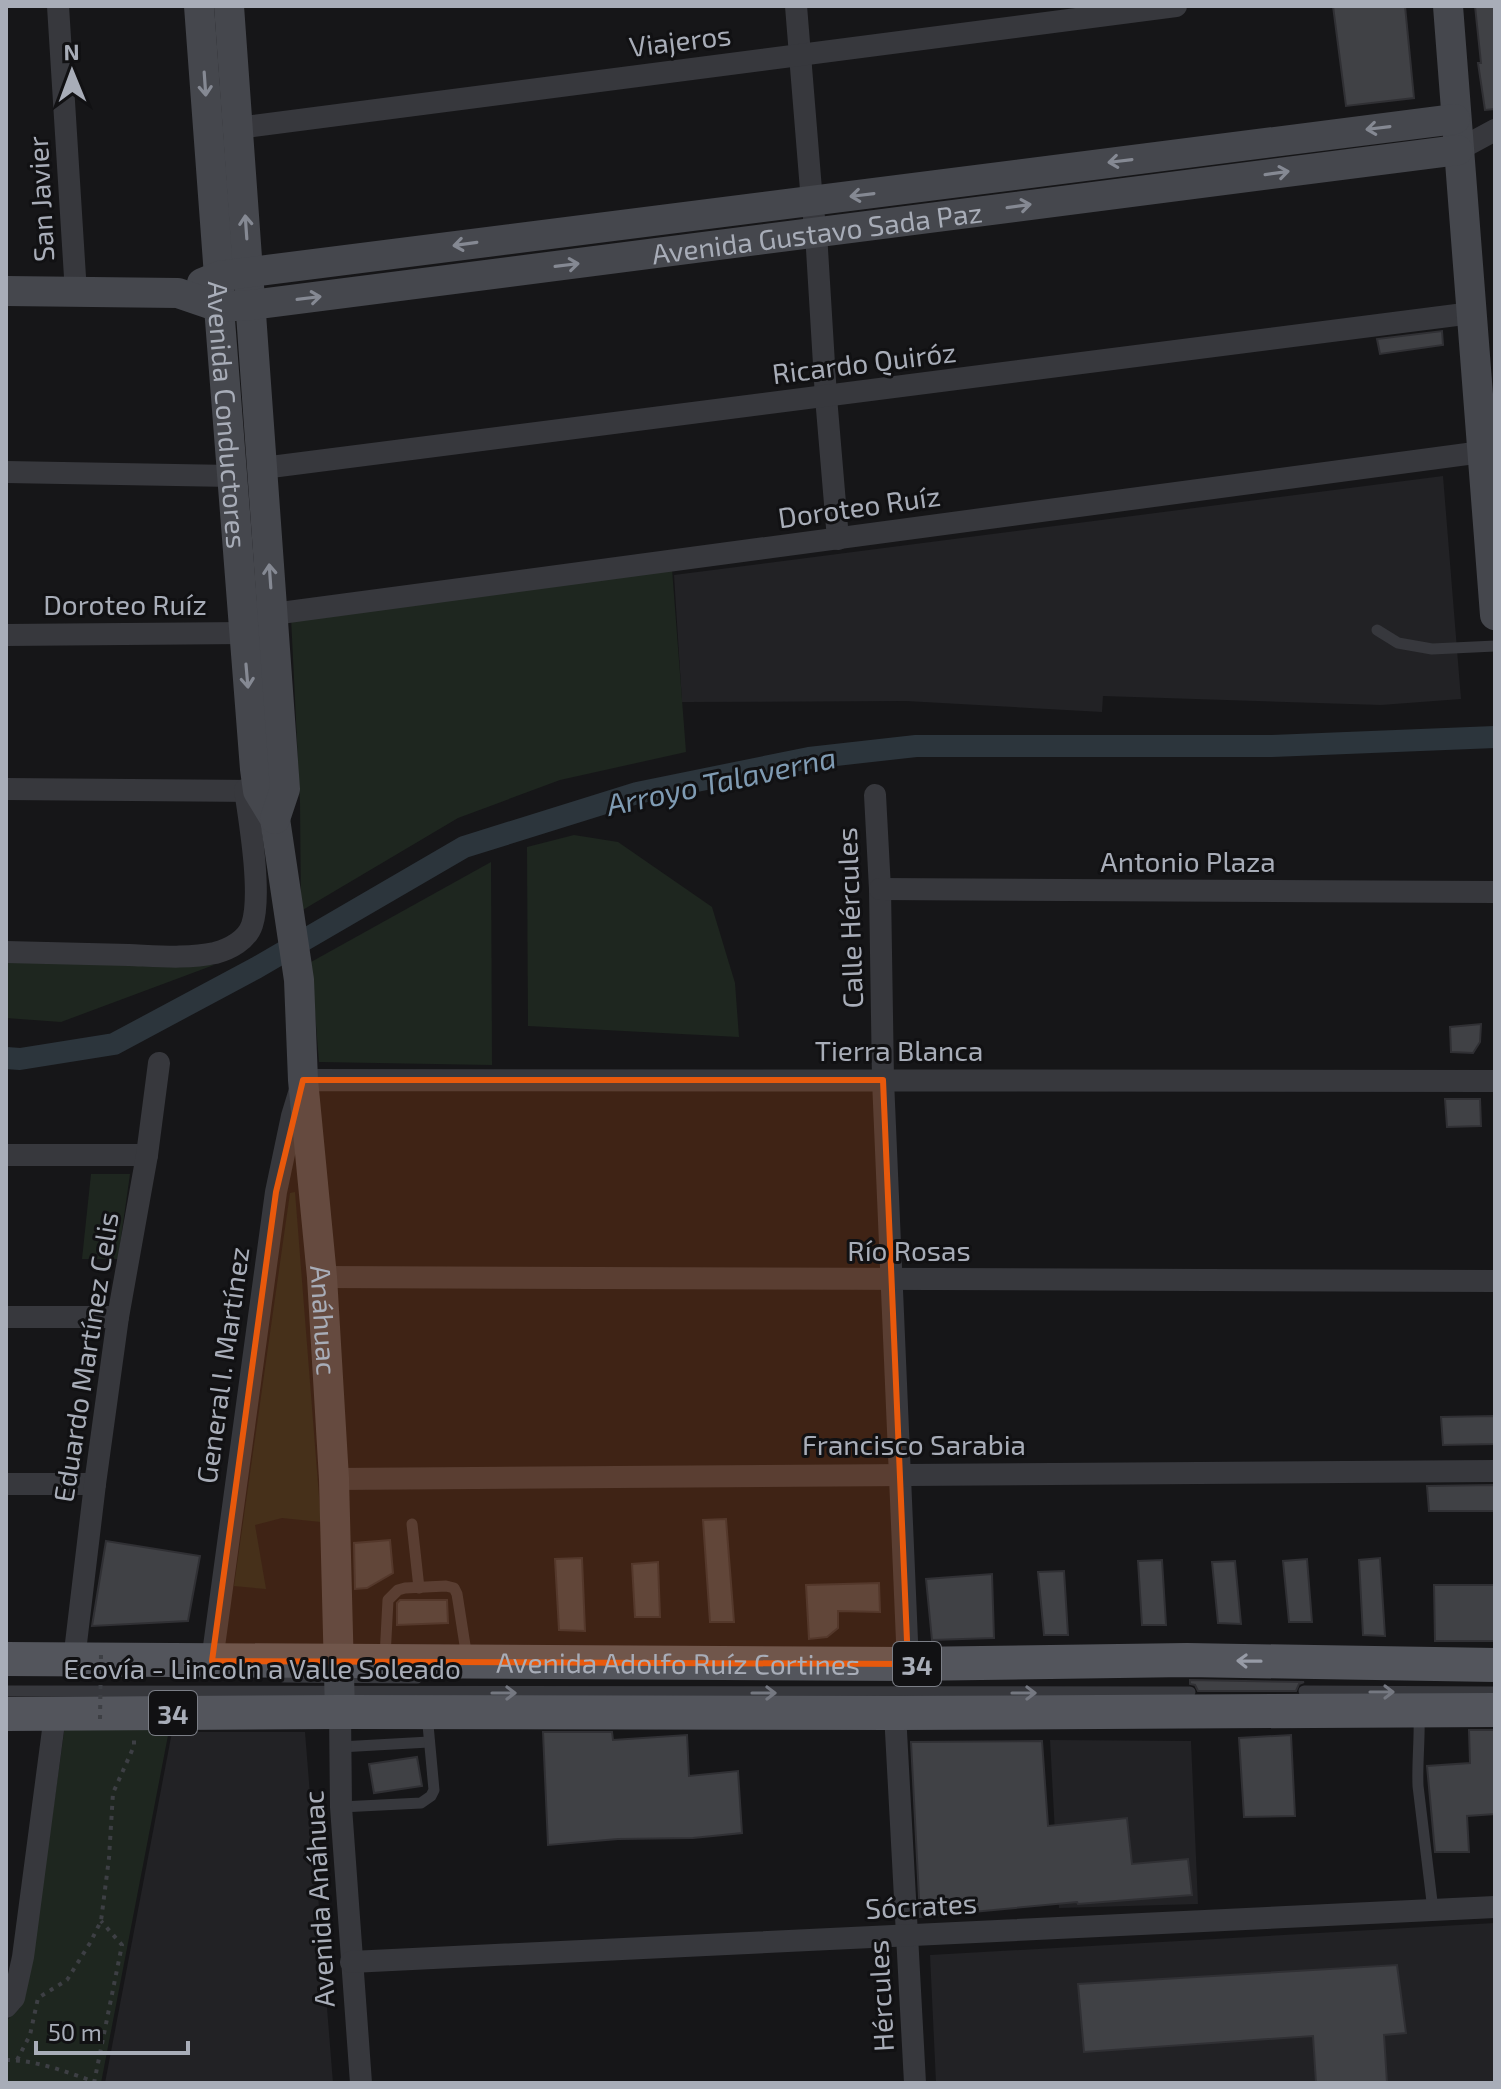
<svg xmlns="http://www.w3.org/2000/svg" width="1501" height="2089" viewBox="0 0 1501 2089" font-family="'Exo 2',sans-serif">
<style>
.built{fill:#222225}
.green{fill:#1e261f}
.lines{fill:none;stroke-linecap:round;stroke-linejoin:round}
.canal{stroke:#2c353c;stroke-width:22}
.building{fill:#404145;stroke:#303034;stroke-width:2}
.path{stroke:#3d3f44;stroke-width:4;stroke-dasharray:4 6;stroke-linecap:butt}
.lane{stroke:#37383d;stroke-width:11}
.street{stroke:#37383d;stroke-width:22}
.secondary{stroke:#45474d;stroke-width:30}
.primary{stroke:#53555c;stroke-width:34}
.path-bridge{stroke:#3d3f44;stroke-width:4;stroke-dasharray:4 6;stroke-linecap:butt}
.oneway{stroke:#858993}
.oneway2{stroke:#979ba6}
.oneway3{stroke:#757881}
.marked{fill:#e8590c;fill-opacity:0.2;stroke:#e8590c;stroke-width:6;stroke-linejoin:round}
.labels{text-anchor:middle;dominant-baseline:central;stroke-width:6;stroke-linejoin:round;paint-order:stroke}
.shield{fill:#111113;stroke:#7b7e86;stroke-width:2}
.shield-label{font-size:26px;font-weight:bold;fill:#a8adb8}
.street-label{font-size:28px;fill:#a8adb8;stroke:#111113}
.water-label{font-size:30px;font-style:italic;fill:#7f9bb3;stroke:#111113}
</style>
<rect width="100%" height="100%" fill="#161618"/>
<!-- built -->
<g class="built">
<polygon points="1443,476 1461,699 1381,705 1103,696 1102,712 906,701 682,702 674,575"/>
<polygon points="172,1732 305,1732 333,2083 105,2083"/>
<polygon points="1050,1740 1191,1741 1198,1904 1059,1908"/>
<polygon points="1495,1923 1495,2083 936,2083 930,1955"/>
</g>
<!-- green -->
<g class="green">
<polygon points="672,569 686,752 560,780 458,818 301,911 300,803 291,617"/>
<polygon points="574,835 618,842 712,907 735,983 739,1037 528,1026 527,847"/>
<polygon points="491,862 492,1065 319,1062 311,962"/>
<polygon points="6,959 214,965 61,1022 6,1018"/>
<polygon points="91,1174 130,1174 118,1259 82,1259"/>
<polygon points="295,1192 321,1522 282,1518 255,1525 266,1589 234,1586 290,1193"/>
<polygon points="66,1718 170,1725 101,2083 6,2083 6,2021 20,2008 39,1910"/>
</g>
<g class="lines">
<!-- canal -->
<polyline class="canal" points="6,1058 20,1059 114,1044 256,968 464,847 637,793 809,758 916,746 1272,746 1495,737"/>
</g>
<!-- building -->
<g class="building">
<polygon points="1333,6 1405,6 1414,98 1346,106"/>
<polygon points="1475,6 1495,6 1495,109 1485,110 1478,63 1481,63"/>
<polygon points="1442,331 1443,345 1380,354 1377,339"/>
<polygon points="1481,1024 1480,1042 1473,1053 1451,1052 1450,1027"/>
<polygon points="1445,1099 1480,1099 1481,1126 1447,1127"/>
<polygon points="1494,1416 1495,1444 1443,1445 1441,1417"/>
<polygon points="1495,1485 1495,1511 1429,1511 1427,1486"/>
<polygon points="726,1519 734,1622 710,1622 703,1520"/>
<polygon points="390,1540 393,1573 367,1588 355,1589 354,1543"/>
<polygon points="106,1541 200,1556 188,1621 92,1626"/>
<polygon points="582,1558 585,1631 559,1630 555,1559"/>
<polygon points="1380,1558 1385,1636 1363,1635 1359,1560"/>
<polygon points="1307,1559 1312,1622 1289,1622 1283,1561"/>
<polygon points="1162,1560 1166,1625 1142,1625 1138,1561"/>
<polygon points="1235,1561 1241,1624 1218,1623 1212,1562"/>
<polygon points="658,1562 660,1617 635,1617 632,1564"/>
<polygon points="1064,1571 1068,1635 1044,1635 1038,1572"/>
<polygon points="992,1574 994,1638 932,1640 926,1579"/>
<polygon points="879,1583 880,1612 838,1611 838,1628 827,1637 809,1639 806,1585"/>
<polygon points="1434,1585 1495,1585 1495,1641 1435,1641"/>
<polygon points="400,1600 447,1600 448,1623 397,1625 397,1603"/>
<polygon points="1190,1680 1304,1682 1299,1684 1296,1691 1198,1691 1195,1685 1190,1684"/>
<polygon points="1469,1730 1495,1730 1495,1814 1467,1816 1469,1852 1435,1852 1427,1766 1470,1763"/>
<polygon points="543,1732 612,1732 613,1740 687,1735 689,1776 738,1771 742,1833 693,1838 618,1839 548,1845"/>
<polygon points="1291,1735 1295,1816 1244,1817 1239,1738"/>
<polygon points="1042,1741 1048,1826 1127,1818 1132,1864 1188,1859 1192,1895 1078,1904 1077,1902 920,1917 911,1742"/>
<polygon points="417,1757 422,1786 374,1793 369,1764"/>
<polygon points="1397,1965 1406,2033 1384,2035 1387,2083 1316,2083 1313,2036 1084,2052 1078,1984"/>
</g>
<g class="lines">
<!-- path -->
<g class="path">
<path d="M 6,2060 C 36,2060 67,2072 95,2082"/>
<polyline points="17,2060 30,2035 38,1998 67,1980 90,1943 101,1921 109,1858 113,1793 134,1746 134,1740"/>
<polyline points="94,2083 122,1945 101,1921"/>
</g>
<!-- lane -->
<g class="lane">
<polyline points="1377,630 1398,643 1432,649 1495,646"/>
<polyline points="412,1524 419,1588"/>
<polyline points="385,1657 388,1600 398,1590 405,1588 446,1586 454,1588 457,1594 467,1658"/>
<polyline points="283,1677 417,1678"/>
<polyline points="6,1691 1190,1692"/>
<polyline points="1304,1691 1495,1692"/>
<path d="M 1419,1715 C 1420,1739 1417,1762 1418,1786 L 1433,1910"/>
<polyline points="340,1747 429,1742"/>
<polyline points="341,1807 421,1803 431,1796 434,1790 427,1714"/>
</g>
<!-- street -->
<g class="street">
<polyline points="58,6 76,293"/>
<polyline points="796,6 812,202 816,233 826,397 838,539"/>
<polyline points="238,128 1176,6"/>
<polyline points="1458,150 1495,130"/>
<polyline points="263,468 1472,313"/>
<polyline points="6,472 232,476"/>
<polyline points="258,614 273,614 1482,452"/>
<polyline points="6,635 244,633"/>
<polyline points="6,789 257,791"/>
<polyline points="875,795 880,889 883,1080 908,1664"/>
<polyline points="880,889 1495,892"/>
<path d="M 6,952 C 47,953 88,954 129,955 C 156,956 188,959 215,953 C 230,949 247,940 252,925 C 262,895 250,823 245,790"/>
<polyline points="6,1155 147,1155"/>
<polyline points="322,1277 1495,1281"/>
<polyline points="6,1317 118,1317"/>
<polyline points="334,1479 1495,1471"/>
<polyline points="6,1484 95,1484"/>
<polyline points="74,1660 95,1484 118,1317 147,1155 159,1063"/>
<polyline points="212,1661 276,1192 292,1116 303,1080 1495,1081"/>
<polyline points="340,1712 341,1807 361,2083"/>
<polyline points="895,1713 915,2083"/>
<polyline points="351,1962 1495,1907"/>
<polyline points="6,2007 14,1998 23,1957 55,1715"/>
</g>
<!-- secondary -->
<g class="secondary">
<path id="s1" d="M 199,6 L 219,276 L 219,307 L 255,769 L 258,791 L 275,819 L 299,980 L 303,1080 L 322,1277 L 334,1479 L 340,1712"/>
<polyline points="229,6 285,789 275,819"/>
<polyline points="1448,6 1495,615"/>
<polyline points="202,283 219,276 1455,119"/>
<path id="s2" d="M 6,291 L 178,293 L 219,307 L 252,305 L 1458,150"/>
</g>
<!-- primary -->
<g class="primary">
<path id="s3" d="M 6,1659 L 908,1664 L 1187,1660 L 1495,1665"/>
<polyline points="6,1714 340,1712 895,1713 1495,1710"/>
</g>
<!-- path-bridge -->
<polyline class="path-bridge" points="100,1719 101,1654"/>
</g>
<!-- one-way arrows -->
<defs><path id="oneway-shaft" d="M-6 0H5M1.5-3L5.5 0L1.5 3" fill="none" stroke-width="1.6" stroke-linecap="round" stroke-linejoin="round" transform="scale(2)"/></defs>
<g class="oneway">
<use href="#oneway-shaft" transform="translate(205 84) rotate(86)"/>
<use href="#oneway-shaft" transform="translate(1378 128) rotate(173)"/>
<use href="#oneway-shaft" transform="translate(1120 161) rotate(173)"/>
<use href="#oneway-shaft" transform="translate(1277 173) rotate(-8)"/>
<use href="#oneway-shaft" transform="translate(862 195) rotate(173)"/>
<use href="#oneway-shaft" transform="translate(1019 206) rotate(-8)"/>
<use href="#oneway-shaft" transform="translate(246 227) rotate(-94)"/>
<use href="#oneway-shaft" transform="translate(465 244) rotate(172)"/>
<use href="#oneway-shaft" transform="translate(567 265) rotate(-7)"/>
<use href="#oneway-shaft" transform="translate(309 298) rotate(-7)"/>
<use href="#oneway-shaft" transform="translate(270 576) rotate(-94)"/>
<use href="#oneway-shaft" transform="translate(247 676) rotate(85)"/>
</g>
<use class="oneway2" href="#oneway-shaft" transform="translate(1249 1661) rotate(-179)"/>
<g class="oneway3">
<use href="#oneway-shaft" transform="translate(1382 1692)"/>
<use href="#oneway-shaft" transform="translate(504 1693)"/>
<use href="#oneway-shaft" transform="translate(764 1693)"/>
<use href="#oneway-shaft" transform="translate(1024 1693)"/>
</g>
<!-- marked area -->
<path class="marked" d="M 303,1080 L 883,1080 L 908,1664 L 212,1661 L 276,1192 Z"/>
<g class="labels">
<!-- shield labels -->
<g class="shield">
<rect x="893" y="1642" width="48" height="44" rx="6"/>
<rect x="149" y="1691" width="48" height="44" rx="6"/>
</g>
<g class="shield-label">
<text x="917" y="1664">34</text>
<text x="173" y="1713">34</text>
</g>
<!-- street labels -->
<g class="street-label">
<text transform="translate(680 40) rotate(-7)">Viajeros</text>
<text transform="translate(40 199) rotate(-93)">San Javier</text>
<text stroke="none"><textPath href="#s2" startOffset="818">Avenida Gustavo Sada Paz</textPath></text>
<text transform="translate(864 362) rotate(-7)">Ricardo Quiróz</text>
<text stroke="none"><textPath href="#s1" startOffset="410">Avenida Conductores</textPath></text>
<text transform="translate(859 506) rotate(-8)">Doroteo Ruíz</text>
<text x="125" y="604">Doroteo Ruíz</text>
<text x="1188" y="861">Antonio Plaza</text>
<text transform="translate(849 918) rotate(-92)">Calle Hércules</text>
<text x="899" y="1050">Tierra Blanca</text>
<text x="909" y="1250">Río Rosas</text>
<text stroke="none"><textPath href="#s1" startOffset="1324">Anáhuac</textPath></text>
<text transform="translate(85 1357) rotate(-81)">Eduardo Martínez Celis</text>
<text transform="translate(222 1365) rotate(-82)">General I. Martínez</text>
<text x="914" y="1444">Francisco Sarabia</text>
<text stroke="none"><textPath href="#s3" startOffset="672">Avenida Adolfo Ruíz Cortines</textPath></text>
<text x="262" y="1668">Ecovía - Lincoln a Valle Soleado</text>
<text transform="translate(318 1899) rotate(-93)">Avenida Anáhuac</text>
<text transform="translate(921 1905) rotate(-3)">Sócrates</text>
<text transform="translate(880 1996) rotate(-93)">Hércules</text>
</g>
<!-- water labels -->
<g class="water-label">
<text transform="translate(721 780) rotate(-12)">Arroyo Talaverna</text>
</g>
</g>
<!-- border -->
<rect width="1501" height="2089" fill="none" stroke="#a8adb8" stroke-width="16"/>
<!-- north arrow -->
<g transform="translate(72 72) rotate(359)" stroke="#111113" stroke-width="6" paint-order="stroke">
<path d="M0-6L14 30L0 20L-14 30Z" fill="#a8adb8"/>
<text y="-12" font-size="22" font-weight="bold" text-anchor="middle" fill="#a8adb8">N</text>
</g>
<!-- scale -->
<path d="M36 2041v12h152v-12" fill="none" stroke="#a8adb8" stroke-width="4"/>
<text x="48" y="2041" font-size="24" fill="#a8adb8" stroke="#111113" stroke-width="6" paint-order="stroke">50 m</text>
</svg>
